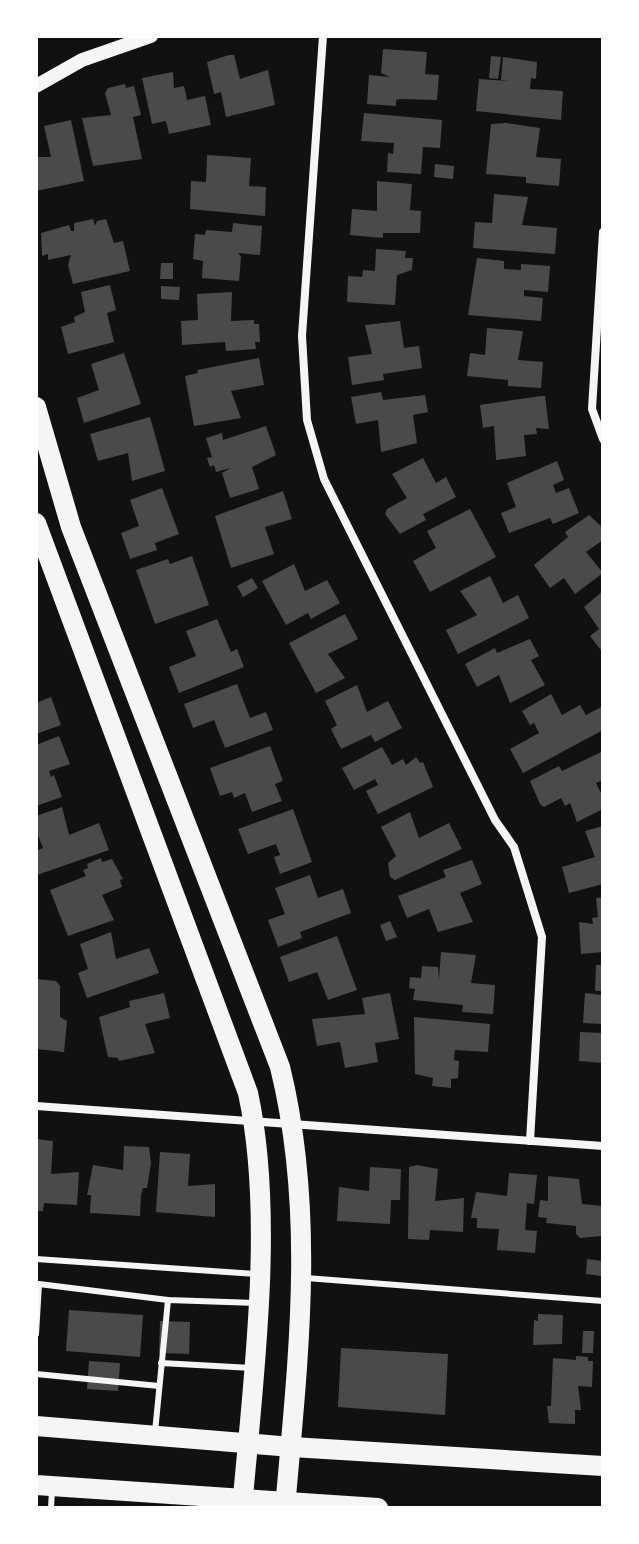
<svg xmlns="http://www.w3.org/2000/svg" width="639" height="1544" viewBox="0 0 639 1544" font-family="Karla,sans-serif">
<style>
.building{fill:#4a4a4a}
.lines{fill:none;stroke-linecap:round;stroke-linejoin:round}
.service{stroke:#f5f5f5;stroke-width:6}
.minor{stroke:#f5f5f5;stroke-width:8}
.tertiary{stroke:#f5f5f5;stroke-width:14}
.primary{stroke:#f5f5f5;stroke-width:20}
</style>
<rect width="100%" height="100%" fill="#111"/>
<!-- building -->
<g class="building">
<polygon points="383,49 427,52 425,74 439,75 437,100 401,99 396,100 396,106 367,104 369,75 390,77 381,73"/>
<polygon points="229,55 234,55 240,79 268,70 275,105 226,117 221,92 214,94 207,62"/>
<polygon points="491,56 501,57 498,79 489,78"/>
<polygon points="503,57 537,62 536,79 531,78 530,89 563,91 561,120 476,111 479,79 507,81 501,80"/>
<polygon points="173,72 174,88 184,86 187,100 205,96 211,125 169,134 166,121 152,124 142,78"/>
<polygon points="125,84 126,88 134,86 141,115 133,117 142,159 93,166 82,118 111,115 105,93 108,88"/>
<polygon points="364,113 442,120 440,148 423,147 421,174 387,172 388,153 393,154 394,143 361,141"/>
<polygon points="71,120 84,181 36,191 36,157 51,157 44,126"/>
<polygon points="506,123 540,128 536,157 561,159 559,186 526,183 526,177 486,174 491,124"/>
<polygon points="207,155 251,158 249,186 266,187 265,216 190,209 191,181 206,182"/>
<polygon points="435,164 454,166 453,179 434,177"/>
<polygon points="377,181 412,184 410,210 421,211 420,233 383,233 383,238 350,235 352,209 377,211"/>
<polygon points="494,194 528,197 522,225 557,228 555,254 473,248 475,222 492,223"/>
<polygon points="93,219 95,226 97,221 106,219 114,243 123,241 130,271 73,284 68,265 71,255 48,260 48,254 42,256 41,233 69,225 71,231 74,231 74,223"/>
<polygon points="233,223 262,226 260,255 238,253 241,257 239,281 202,278 203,261 193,259 195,234 205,235 206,230 232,232"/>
<polygon points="376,249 406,251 405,258 413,258 412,270 397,275 395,305 347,302 348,276 362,277 363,270 375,271"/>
<polygon points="477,258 504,261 504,269 521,270 521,264 550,266 548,292 524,290 524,296 543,298 541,321 468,315"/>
<polygon points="161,263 173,263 173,279 160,279"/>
<polygon points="110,285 116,310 107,313 114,342 68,354 61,327 75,322 74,317 85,312 81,292"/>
<polygon points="161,286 180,287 179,300 161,299"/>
<polygon points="232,292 231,321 254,320 254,324 259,324 260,342 255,342 256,349 226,351 225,342 182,345 181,321 198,320 197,294"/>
<polygon points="400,321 404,348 419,346 422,368 383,374 384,380 352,385 348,357 372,354 365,325"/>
<polygon points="487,328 523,331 518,360 543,362 541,388 508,386 508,380 467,376 470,353 485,355"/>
<polygon points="124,353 141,404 84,423 77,398 99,390 91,364"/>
<polygon points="259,358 264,385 231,391 241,418 194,426 185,376 198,373 197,370"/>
<polygon points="381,392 383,400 425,395 428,412 413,415 417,443 381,452 378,420 356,424 351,397"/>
<polygon points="541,396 545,396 549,429 536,428 537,434 524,435 526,456 496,460 494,426 483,428 480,405"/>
<polygon points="150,417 165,471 132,481 128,453 98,461 90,434"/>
<polygon points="266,426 276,455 252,467 259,489 230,498 222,473 230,468 216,472 214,465 210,467 207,458 212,457 206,438 222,433 223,440"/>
<polygon points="423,458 436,483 446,477 456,497 423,514 426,520 400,534 385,514 387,509 407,498 392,474"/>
<polygon points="557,461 564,480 553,485 556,493 569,488 579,513 553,524 550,518 509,533 501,513 516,507 507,483"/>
<polygon points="162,488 179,534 155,543 157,550 130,559 121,533 139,526 130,500"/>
<polygon points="283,491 292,519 265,527 274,554 231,568 215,516"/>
<polygon points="470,509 496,557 430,592 413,561 436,548 427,531"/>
<polygon points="589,515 603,528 603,540 586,552 603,573 575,594 564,578 550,588 534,565 568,537 565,532"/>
<polygon points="192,556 209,605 155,624 136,570 168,559 170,564"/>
<polygon points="294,564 305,591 327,580 340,603 311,619 308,613 286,625 262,581"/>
<polygon points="490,576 503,603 518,595 529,618 458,654 446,630 477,615 460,591"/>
<polygon points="252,578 258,588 243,597 237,586"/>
<polygon points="603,591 603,653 590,636 599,629 584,607"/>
<polygon points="345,614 358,639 328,654 345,678 316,693 289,643"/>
<polygon points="217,619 231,652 237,649 244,667 179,693 169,667 196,656 186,631"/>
<polygon points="530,639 539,656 531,660 545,685 510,703 499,675 477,687 465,664 495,648 497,653"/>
<polygon points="237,684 250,718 266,712 273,730 225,748 214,720 193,728 184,704"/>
<polygon points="357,685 367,712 388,701 402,728 375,742 371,735 341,749 331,729 337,725 325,701"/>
<polygon points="551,694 562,715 580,705 586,715 603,706 603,730 523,773 510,749 539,733 534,723 530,725 522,711"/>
<polygon points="51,697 61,725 36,734 36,703"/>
<polygon points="59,736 70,764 49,771 51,777 54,775 62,797 36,806 36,745"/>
<polygon points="270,746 283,781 275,784 282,801 252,812 245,793 234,798 232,792 220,796 210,768"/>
<polygon points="382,747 392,765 403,759 406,765 416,757 420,763 423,762 433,787 378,814 366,791 378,785 375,779 354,790 342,768"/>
<polygon points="603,751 603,780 596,783 603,797 603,809 577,822 570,803 565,806 561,798 544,807 540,804 530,781 559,766 562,771"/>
<polygon points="62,807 69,835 99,823 109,850 37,875 36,851 43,848 36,830 36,816"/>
<polygon points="293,809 312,862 280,874 274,857 280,855 276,844 248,854 238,829"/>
<polygon points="410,812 419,838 449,823 462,849 395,880 390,877 388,863 396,856 381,827"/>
<polygon points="603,826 603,884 569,893 562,867 595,857 585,831"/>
<polygon points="101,858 102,862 112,859 123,879 120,880 122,887 102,895 114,920 68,936 50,890 86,876 83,870 88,868 87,864"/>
<polygon points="472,860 482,884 460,893 473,922 438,932 429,909 407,918 398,896 446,877 443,870"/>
<polygon points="310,875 318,898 343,889 351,913 300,932 302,938 278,947 268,920 285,914 275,888"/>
<polygon points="603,897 603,952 581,954 579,922 593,924 592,918 598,917 596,898"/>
<polygon points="390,921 397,937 386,941 380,925"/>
<polygon points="111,932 116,959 149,948 159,973 87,998 78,973 88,969 80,944"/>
<polygon points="337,936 357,990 328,1000 317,972 289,982 280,957"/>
<polygon points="441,952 476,955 471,983 495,985 493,1014 462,1012 463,1005 413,1000 415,989 409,988 410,977 421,978 422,966 438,967 439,979"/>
<polygon points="596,965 603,965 603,991 595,991"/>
<polygon points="36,979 56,981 60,986 60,1017 67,1021 64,1052 36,1049"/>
<polygon points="164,993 170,1018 145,1024 155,1053 119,1061 118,1058 108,1057 99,1017 130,1007 129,1001"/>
<polygon points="390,993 399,1039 375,1043 378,1062 345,1068 340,1042 317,1046 312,1019 365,1014 362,998"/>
<polygon points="585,993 603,995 603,1024 583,1023"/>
<polygon points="414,1017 490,1024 488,1052 455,1050 454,1060 459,1061 458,1078 451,1079 451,1088 432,1086 433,1078 415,1074"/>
<polygon points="580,1032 603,1033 603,1063 579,1061"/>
<polygon points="36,1139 53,1141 51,1174 79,1172 77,1205 44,1203 43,1211 36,1211"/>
<polygon points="124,1146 149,1147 151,1163 147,1188 143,1188 141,1195 140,1216 90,1213 91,1195 87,1195 93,1165 123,1170"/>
<polygon points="160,1152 190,1154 188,1186 215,1184 215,1217 156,1212"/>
<polygon points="417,1165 438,1169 435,1201 464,1198 463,1232 430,1230 429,1240 408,1239 409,1167"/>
<polygon points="370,1167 401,1169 400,1200 391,1200 390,1224 337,1221 339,1187 369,1191"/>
<polygon points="509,1173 537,1175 534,1204 527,1203 525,1230 537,1231 535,1253 497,1250 499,1229 477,1228 477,1218 471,1218 476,1192 507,1196"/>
<polygon points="548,1176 579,1179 582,1204 603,1206 602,1236 580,1238 576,1234 576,1226 546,1223 547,1218 538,1217 540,1200 548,1201"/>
<polygon points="587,1259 603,1261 601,1276 586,1274"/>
<polygon points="69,1310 143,1315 140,1357 66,1351"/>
<polygon points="538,1314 563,1315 562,1344 533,1345 534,1320 538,1321"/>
<polygon points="160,1321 190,1322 189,1354 159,1353"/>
<polygon points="583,1331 594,1331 593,1353 582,1353"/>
<polygon points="341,1348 448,1354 445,1415 338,1407"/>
<polygon points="576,1356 588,1357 588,1361 593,1361 592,1387 578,1386 581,1410 575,1410 575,1424 549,1423 547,1406 551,1406 553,1358 576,1360"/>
<polygon points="89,1361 120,1363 118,1391 87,1389"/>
</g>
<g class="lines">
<!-- service -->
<g class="service">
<polyline points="36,1259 256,1274"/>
<polyline points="306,1278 603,1301"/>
<polyline points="36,1334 39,1284 168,1300 257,1303"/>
<polyline points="161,1363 252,1368"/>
<polyline points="36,1374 159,1386"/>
<polyline points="155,1432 168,1300"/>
<polyline points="51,1508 52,1490"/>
</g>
<!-- minor -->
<g class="minor">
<polyline points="323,36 302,336 307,420 324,479 495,820 514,847 542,937 530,1141"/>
<polyline points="603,232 592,409 603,439"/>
<polyline points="36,1106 603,1146"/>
</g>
<!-- tertiary -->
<polyline class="tertiary" points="36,86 82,60 151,36"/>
<!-- primary -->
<g class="primary">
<path d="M 36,407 L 71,527 L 280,1067 C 316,1213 298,1360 285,1508"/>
<path d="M 36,523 L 248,1093 C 275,1216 253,1382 242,1508"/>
<polyline points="36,1426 292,1447 603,1466"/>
<polyline points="36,1485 378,1508"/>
</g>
</g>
<!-- border -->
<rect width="639" height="1544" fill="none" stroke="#ffffff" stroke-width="76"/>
</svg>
